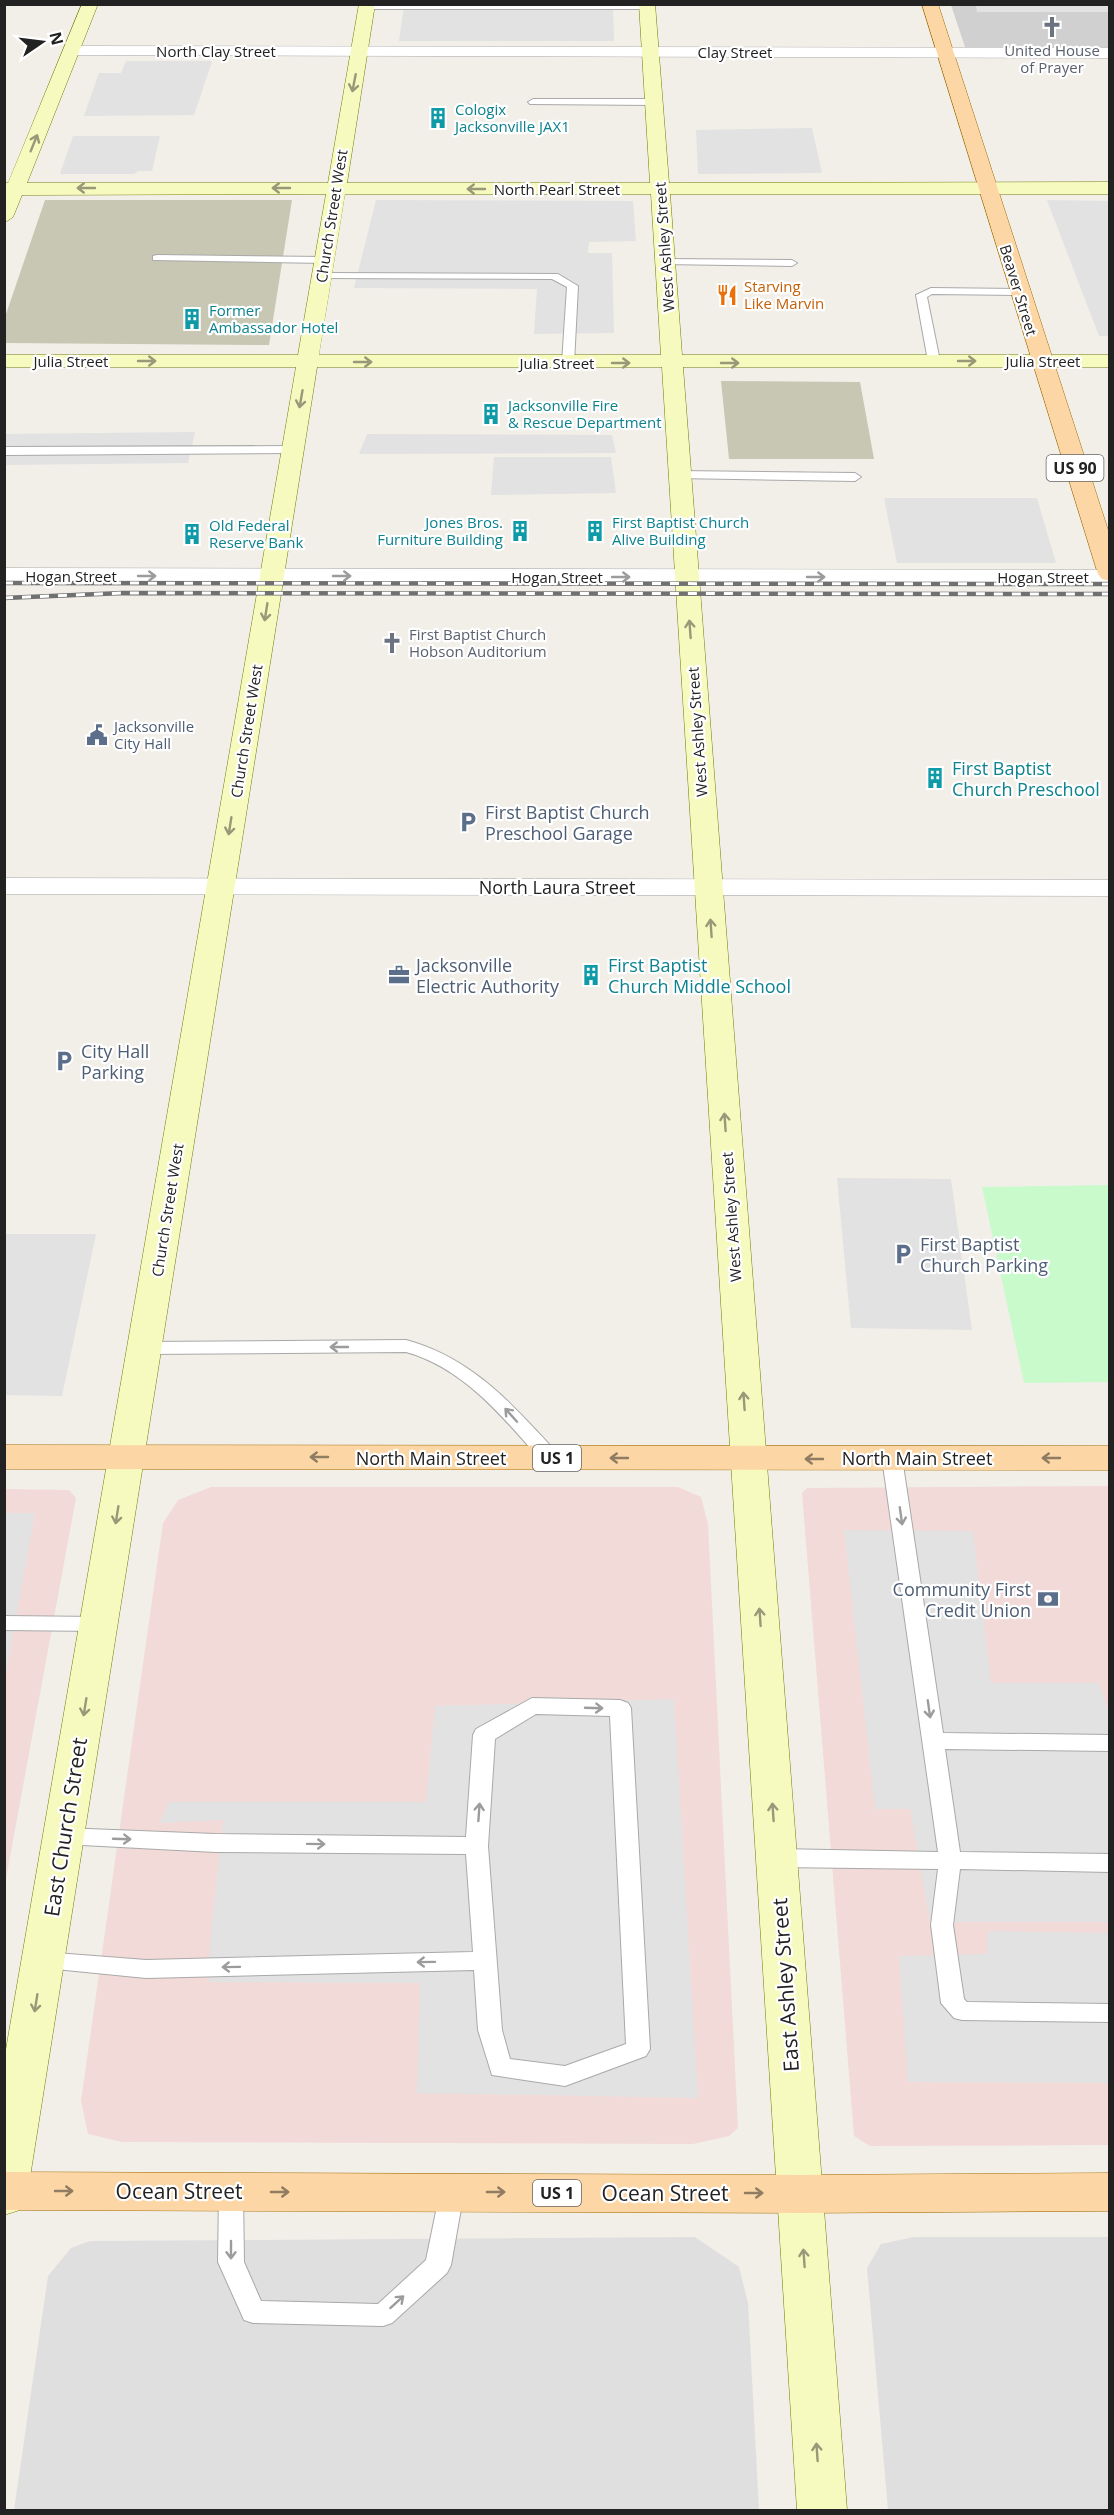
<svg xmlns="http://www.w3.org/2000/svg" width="1114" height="2515" viewBox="0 0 1114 2515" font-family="'Open Sans',sans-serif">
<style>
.residential{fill:#e0dfdf}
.commercial{fill:#f2dad9}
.religious{fill:#d0d0d0}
.construction{fill:#c7c7b4}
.park{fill:#c8facc}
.parking{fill:#e2e2e2}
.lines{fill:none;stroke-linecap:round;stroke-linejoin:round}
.lane-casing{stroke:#a9a9a9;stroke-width:2}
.street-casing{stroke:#a9a9a9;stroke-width:1}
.secondary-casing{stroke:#707d05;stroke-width:1}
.primary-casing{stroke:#a06b00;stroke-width:1}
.lane{fill:#fff;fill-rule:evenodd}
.street{fill:#fff;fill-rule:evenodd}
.secondary{fill:#f7fabf;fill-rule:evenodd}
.primary{fill:#fcd6a4;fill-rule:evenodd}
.rail-casing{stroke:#707070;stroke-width:4.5}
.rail{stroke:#fff;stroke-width:3;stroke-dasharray:9;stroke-linecap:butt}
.oneway{stroke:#979978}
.oneway2{stroke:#9c9c9c}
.oneway3{stroke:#8f7c63}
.labels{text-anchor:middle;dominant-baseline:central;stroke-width:4.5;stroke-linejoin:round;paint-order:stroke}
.far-worship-label{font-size:15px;fill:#5b616d;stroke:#fff}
.far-street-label{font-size:15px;fill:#222;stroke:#fff}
.far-culture-label{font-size:15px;fill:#0d838f;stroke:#fff;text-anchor:start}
.far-food-label{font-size:15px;fill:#c56008;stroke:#fff;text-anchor:start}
.far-service-label{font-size:15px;fill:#4e5e75;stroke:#fff;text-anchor:start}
.shield{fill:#fff;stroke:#646464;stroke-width:1.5}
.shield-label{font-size:16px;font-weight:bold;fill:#222}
.culture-label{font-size:18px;fill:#0d838f;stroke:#fff;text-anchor:start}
.service-label{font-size:18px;fill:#4e5e75;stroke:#fff;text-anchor:start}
.street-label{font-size:18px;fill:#222;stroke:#fff}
.near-street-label{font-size:21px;fill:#222;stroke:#fff}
</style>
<rect width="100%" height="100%" fill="#f2efe9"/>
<!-- residential -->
<g class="residential">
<polygon points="695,2237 739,2267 748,2303 759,2510 14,2510 48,2276 71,2248 90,2241"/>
<polygon points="914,2237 1109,2237 1109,2510 888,2510 867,2268 881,2244"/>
</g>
<!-- commercial -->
<g class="commercial">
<polygon points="1109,1486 1109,2145 870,2146 854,2136 802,1493 807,1488"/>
<polygon points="211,1487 678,1487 701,1497 708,1524 738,2128 729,2136 693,2144 122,2142 88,2134 81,2101 163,1523 178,1500"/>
<polygon points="5,1489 69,1490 76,1498 5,1884"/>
</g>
<!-- religious -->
<polygon class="religious" points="951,5 1109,5 1109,47 965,47"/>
<!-- construction -->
<g class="construction">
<polygon points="45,200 292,200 269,345 5,343 5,317"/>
<polygon points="721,381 860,382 874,459 729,459"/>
</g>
<!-- park -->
<polygon class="park" points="1109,1185 1109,1382 1024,1383 982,1187"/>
<!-- parking -->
<g class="parking">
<polygon points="404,5 613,5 614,41 399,41"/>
<polygon points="976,5 1109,5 1109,12 977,12"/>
<polygon points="126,61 212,61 194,115 84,116 99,73 121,73"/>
<polygon points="812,128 822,173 698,174 696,130"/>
<polygon points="73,136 160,136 152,171 138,171 134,174 60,174"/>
<polygon points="376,200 633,201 636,241 589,242 588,253 612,253 614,333 534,334 537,289 354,288"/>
<polygon points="1047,200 1109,201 1109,336 1099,336"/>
<polygon points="195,432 188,463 5,465 4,434"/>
<polygon points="367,434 612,435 616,453 359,454"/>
<polygon points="494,457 611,457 616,493 491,495"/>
<polygon points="884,498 1037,498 1056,563 897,563"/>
<polygon points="837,1178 951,1179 972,1330 851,1328"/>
<polygon points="5,1234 96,1234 62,1396 5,1395"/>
<polygon points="5,1513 35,1513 5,1679"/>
<polygon points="844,1530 973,1531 991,1683 1099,1683 1110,1716 1109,1922 930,1922 910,1809 875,1809"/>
<polygon points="674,1699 698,2098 417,2093 420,1983 209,1982 210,1943 223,1820 160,1823 169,1802 426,1802 435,1706"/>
<polygon points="988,1931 1109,1933 1109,2083 908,2082 899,1956 987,1954"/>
</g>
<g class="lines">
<defs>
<g id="lane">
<polygon points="364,4 650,4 651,6 647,9 367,9"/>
<polygon points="533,99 654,99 659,102 654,105 530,104 528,102"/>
<polygon points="157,255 324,257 329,260 324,263 153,260 153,256"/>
<polygon points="665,259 792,260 797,263 792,266 661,264 660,262"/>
<polygon points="321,273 558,274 578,286 574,363 568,366 562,363 567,287 552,279 317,278 317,274"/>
<polygon points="931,288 1020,289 1025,292 1020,295 932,294 927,297 940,361 934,364 928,361 916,295"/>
<polygon points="292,446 296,447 296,453 4,455 4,447"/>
<polygon points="679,471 855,473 861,477 855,481 675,478 675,472"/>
<path d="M 406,1340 C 458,1354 496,1387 532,1426 C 541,1436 552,1446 560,1458 L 557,1463 L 543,1463 C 505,1419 464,1368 406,1352 L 144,1354 L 135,1348 L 144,1342 Z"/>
<polygon points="892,1452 899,1453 902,1458 943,1733 1110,1735 1110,1751 945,1749 960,1852 1110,1854 1110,1872 960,1869 953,1925 964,1999 967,2002 1110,2004 1110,2022 962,2020 954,2018 941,2003 931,1925 938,1869 777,1867 769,1864 766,1858 769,1852 777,1849 938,1852 882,1458 885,1453"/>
<polygon points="4,1616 98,1617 105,1619 108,1624 105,1629 98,1631 4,1630"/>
<path d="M 532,1698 L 620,1700 L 628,1703 L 631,1708 L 650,2049 L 646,2056 L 565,2086 L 492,2075 L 478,2030 L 474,1970 L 146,1978 L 35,1967 L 31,1961 L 35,1955 L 43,1952 L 146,1960 L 473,1952 L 466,1854 L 215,1852 L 63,1844 L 55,1842 L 52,1836 L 55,1830 L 63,1828 L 215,1834 L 466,1837 L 473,1735 L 476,1729 ZM 536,1714 L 610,1716 L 626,2044 L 565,2066 L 510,2059 L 502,2030 L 488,1846 L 495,1739 Z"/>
<polygon points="231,2181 240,2185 243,2192 244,2262 261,2301 378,2304 426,2260 440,2192 443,2185 452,2181 461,2185 464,2192 451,2265 447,2273 392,2323 383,2326 253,2323 244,2320 218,2262 219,2192 222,2185"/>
</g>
<g id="street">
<polygon points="71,46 1110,48 1110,58 65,55 63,51 65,47"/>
<polygon points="4,568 1110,570 1110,584 4,582"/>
<polygon points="4,878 1110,880 1110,896 4,894"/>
</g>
<path id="secondary" d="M 82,4 L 98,4 L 27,183 L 328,183 L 359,4 L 375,4 L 347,183 L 650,183 L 639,4 L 655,4 L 669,183 L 1110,182 L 1110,194 L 670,194 L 682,355 L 1110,355 L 1110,367 L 683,367 L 847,2510 L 797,2510 L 662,367 L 317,367 L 27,2196 L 20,2210 L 4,2215 L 4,2061 L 296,367 L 4,367 L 4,355 L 298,355 L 326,194 L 22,195 L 13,217 L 4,223 L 4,183 L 8,183 ZM 345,194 L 651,194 L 661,355 L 319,355 Z"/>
<g id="primary">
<polygon points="922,4 938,4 1110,536 1110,581 1102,579 1098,574"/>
<polygon points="4,1445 1110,1446 1110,1470 4,1469"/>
<polygon points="4,2172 800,2175 1110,2173 1110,2211 800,2213 4,2210"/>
</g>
</defs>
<!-- lane casing -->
<use href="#lane" class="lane-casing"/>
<!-- street casing -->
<use href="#street" class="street-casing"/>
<!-- secondary casing -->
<use href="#secondary" class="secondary-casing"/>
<!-- primary casing -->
<use href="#primary" class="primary-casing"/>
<!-- lane -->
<use href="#lane" class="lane"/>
<!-- street -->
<use href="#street" class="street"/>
<!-- secondary -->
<use href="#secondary" class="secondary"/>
<!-- primary -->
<use href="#primary" class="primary"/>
<defs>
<g id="rail">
<polyline points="4,583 1110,584"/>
<polyline points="4,598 123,593 1110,594"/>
</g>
</defs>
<!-- rail casing -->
<use href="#rail" class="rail-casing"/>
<!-- rail -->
<use href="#rail" class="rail"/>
</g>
<!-- one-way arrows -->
<defs><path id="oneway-shaft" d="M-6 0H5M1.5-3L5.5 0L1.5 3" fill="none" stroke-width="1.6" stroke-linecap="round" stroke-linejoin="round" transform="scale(1.5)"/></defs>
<g class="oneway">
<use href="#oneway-shaft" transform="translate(354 83) rotate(101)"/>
<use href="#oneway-shaft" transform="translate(34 143) rotate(-68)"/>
<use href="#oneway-shaft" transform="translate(86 188) rotate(-180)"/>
<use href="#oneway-shaft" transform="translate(281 188) rotate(-180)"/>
<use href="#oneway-shaft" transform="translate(476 189) rotate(-180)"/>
<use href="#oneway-shaft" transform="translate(147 361)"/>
<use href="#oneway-shaft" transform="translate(967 361)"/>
<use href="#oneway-shaft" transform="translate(363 362)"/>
<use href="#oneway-shaft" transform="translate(621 363)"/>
<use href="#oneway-shaft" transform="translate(730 363)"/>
<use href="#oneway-shaft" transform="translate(301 399) rotate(100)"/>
<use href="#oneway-shaft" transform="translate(266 612) rotate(99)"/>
<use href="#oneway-shaft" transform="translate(690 629) rotate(-94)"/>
<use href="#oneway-shaft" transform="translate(230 826) rotate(99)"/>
<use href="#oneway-shaft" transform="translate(711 928) rotate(-94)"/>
<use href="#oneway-shaft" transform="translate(725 1122) rotate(-94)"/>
<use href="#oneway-shaft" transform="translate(744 1401) rotate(-94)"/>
<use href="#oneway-shaft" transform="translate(117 1515) rotate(99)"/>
<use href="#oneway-shaft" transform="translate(760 1617) rotate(-94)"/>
<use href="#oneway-shaft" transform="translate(85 1707) rotate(99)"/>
<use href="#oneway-shaft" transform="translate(773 1812) rotate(-94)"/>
<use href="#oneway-shaft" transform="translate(36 2003) rotate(99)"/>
<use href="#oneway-shaft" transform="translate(804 2258) rotate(-94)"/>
<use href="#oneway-shaft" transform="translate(817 2452) rotate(-94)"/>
</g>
<g class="oneway2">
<use href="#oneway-shaft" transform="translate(147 576)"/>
<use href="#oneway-shaft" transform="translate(342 576)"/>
<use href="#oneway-shaft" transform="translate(621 577)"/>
<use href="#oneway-shaft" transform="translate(816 577)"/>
<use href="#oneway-shaft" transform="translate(339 1347) rotate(180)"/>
<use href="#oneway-shaft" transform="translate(511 1415) rotate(-132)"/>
<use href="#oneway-shaft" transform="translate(901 1516) rotate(82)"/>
<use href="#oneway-shaft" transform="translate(594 1708) rotate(2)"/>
<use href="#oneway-shaft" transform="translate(929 1709) rotate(82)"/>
<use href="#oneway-shaft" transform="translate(479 1812) rotate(-86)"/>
<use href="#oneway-shaft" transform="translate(122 1839) rotate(2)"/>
<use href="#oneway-shaft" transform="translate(316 1844) rotate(1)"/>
<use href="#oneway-shaft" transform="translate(426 1962) rotate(179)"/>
<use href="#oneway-shaft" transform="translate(231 1967) rotate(179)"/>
<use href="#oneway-shaft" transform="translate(231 2250) rotate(90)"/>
<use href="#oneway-shaft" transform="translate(397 2302) rotate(-42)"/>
</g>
<g class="oneway3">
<use href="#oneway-shaft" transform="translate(319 1457) rotate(-180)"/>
<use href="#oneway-shaft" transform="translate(619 1458) rotate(-180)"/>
<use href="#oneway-shaft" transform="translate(1051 1458) rotate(180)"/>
<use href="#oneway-shaft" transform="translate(814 1459) rotate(180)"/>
<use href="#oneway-shaft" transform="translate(64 2191)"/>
<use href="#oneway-shaft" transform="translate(280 2192)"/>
<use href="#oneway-shaft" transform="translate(496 2192)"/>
<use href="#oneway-shaft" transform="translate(754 2193)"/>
</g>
<!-- icons -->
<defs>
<symbol id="church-bare" viewBox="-9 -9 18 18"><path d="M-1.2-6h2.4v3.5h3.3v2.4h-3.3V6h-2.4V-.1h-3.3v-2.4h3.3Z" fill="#6b7280" stroke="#fff" stroke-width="2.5" paint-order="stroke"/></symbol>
<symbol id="building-bare" viewBox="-9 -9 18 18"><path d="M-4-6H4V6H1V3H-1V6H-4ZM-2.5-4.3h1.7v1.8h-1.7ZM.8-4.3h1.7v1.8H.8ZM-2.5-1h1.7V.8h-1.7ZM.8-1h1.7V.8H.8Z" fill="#0f9aa8" stroke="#fff" stroke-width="2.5" paint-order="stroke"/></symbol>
<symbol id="restaurant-bare" viewBox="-9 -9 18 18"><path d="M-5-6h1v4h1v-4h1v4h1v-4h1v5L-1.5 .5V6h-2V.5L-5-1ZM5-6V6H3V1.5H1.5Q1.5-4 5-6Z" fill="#e8710a" stroke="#fff" stroke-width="2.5" paint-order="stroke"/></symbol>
<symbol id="civic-bare" viewBox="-9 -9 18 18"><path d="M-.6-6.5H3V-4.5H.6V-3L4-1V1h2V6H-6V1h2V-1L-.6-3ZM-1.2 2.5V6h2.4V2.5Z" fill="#5c6f8a" stroke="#fff" stroke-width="2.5" paint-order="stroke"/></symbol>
<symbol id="parking-bare" viewBox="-9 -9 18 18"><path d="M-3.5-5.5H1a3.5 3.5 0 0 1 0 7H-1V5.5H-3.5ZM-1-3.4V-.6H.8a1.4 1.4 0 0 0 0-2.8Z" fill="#5c6f8a" stroke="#fff" stroke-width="2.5" paint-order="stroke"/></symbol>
<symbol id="office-bare" viewBox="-9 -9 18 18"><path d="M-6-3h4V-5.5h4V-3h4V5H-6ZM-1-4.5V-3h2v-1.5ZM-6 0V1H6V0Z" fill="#5c6f8a" stroke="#fff" stroke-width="2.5" paint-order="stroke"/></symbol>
<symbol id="bank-bare" viewBox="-9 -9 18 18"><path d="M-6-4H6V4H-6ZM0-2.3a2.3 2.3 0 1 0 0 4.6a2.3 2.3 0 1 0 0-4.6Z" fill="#5c6f8a" stroke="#fff" stroke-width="2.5" paint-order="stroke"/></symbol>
</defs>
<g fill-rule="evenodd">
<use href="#church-bare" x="1037" y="12" width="30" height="30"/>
<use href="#building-bare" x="423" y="103" width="30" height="30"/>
<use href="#restaurant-bare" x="712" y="280" width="30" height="30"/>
<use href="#building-bare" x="177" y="304" width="30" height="30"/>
<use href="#building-bare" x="476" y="399" width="30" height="30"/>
<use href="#building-bare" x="505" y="516" width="30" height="30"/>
<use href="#building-bare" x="580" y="516" width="30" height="30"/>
<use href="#building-bare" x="177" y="519" width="30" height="30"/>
<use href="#church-bare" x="377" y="628" width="30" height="30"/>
<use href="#civic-bare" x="82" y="720" width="30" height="30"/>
<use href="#building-bare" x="920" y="763" width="30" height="30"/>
<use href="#parking-bare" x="453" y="807" width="30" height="30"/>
<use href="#office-bare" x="384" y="960" width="30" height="30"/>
<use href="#building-bare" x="576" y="960" width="30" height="30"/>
<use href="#parking-bare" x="49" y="1046" width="30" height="30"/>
<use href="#parking-bare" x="888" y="1239" width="30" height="30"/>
<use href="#bank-bare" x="1033" y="1584" width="30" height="30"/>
</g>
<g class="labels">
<!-- far-worship labels -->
<g class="far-worship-label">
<text x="1052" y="50">United House<tspan x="1052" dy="17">of Prayer</tspan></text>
<text x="409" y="634" text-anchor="start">First Baptist Church<tspan x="409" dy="17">Hobson Auditorium</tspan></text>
</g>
<!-- far-street labels -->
<g class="far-street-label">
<text x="216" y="51">North Clay Street</text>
<text x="735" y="52">Clay Street</text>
<text x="557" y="189">North Pearl Street</text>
<text transform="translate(331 216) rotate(-81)">Church Street West</text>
<text transform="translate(664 247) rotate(-94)">West Ashley Street</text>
<text transform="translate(1019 290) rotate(73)">Beaver Street</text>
<text x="71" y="361">Julia Street</text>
<text x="1043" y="361">Julia Street</text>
<text x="557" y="363">Julia Street</text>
<text x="71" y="576">Hogan Street</text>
<text x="557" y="577">Hogan Street</text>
<text x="1043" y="577">Hogan Street</text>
<text transform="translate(246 731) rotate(-81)">Church Street West</text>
<text transform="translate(697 732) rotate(-94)">West Ashley Street</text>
<text transform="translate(167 1210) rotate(-81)">Church Street West</text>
<text transform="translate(731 1217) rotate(-94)">West Ashley Street</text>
</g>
<!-- far-culture labels -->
<g class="far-culture-label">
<text x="455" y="109">Cologix<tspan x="455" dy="17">Jacksonville JAX1</tspan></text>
<text x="209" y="310">Former<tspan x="209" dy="17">Ambassador Hotel</tspan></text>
<text x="508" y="405">Jacksonville Fire<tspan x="508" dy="17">&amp; Rescue Department</tspan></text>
<text x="503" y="522" text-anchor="end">Jones Bros.<tspan x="503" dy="17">Furniture Building</tspan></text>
<text x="612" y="522">First Baptist Church<tspan x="612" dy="17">Alive Building</tspan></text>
<text x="209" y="525">Old Federal<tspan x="209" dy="17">Reserve Bank</tspan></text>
</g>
<!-- far-food labels -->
<g class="far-food-label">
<text x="744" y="286">Starving<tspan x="744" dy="17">Like Marvin</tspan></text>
</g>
<!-- far-service labels -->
<g class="far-service-label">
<text x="114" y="726">Jacksonville<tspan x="114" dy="17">City Hall</tspan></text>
</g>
<!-- shield labels -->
<g class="shield">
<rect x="1046.5" y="455" width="57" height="26" rx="4.5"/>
<rect x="533" y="1445" width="48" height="26" rx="4.5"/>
<rect x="533" y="2180" width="48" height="26" rx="4.5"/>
</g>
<g class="shield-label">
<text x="1075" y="468">US 90</text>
<text x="557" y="1458">US 1</text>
<text x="557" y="2193">US 1</text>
</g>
<!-- culture labels -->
<g class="culture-label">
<text x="952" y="768">First Baptist<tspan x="952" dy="21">Church Preschool</tspan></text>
<text x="608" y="965">First Baptist<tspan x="608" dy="21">Church Middle School</tspan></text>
</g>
<!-- service labels -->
<g class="service-label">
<text x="485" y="812">First Baptist Church<tspan x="485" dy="21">Preschool Garage</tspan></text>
<text x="416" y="965">Jacksonville<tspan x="416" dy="21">Electric Authority</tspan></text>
<text x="81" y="1051">City Hall<tspan x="81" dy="21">Parking</tspan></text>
<text x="920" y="1244">First Baptist<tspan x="920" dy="21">Church Parking</tspan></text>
<text x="1031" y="1589" text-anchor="end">Community First<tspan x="1031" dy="21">Credit Union</tspan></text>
</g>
<!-- street labels -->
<g class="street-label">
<text x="557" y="887">North Laura Street</text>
<text x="431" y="1458">North Main Street</text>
<text x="917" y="1458">North Main Street</text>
</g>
<!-- near-street labels -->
<g class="near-street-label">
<text transform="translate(65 1827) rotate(-81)">East Church Street</text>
<text transform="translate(785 1985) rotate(-94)">East Ashley Street</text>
<text x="179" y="2191">Ocean Street</text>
<text x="665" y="2193">Ocean Street</text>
</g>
</g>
<!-- border -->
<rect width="1114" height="2515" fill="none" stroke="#222222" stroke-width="12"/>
<!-- north arrow -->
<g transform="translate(42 42) rotate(76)" stroke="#ffffff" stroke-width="4.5" paint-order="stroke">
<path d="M0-4.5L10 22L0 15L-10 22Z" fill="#222222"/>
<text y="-9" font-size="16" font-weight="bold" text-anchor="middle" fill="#222222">N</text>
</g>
</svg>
